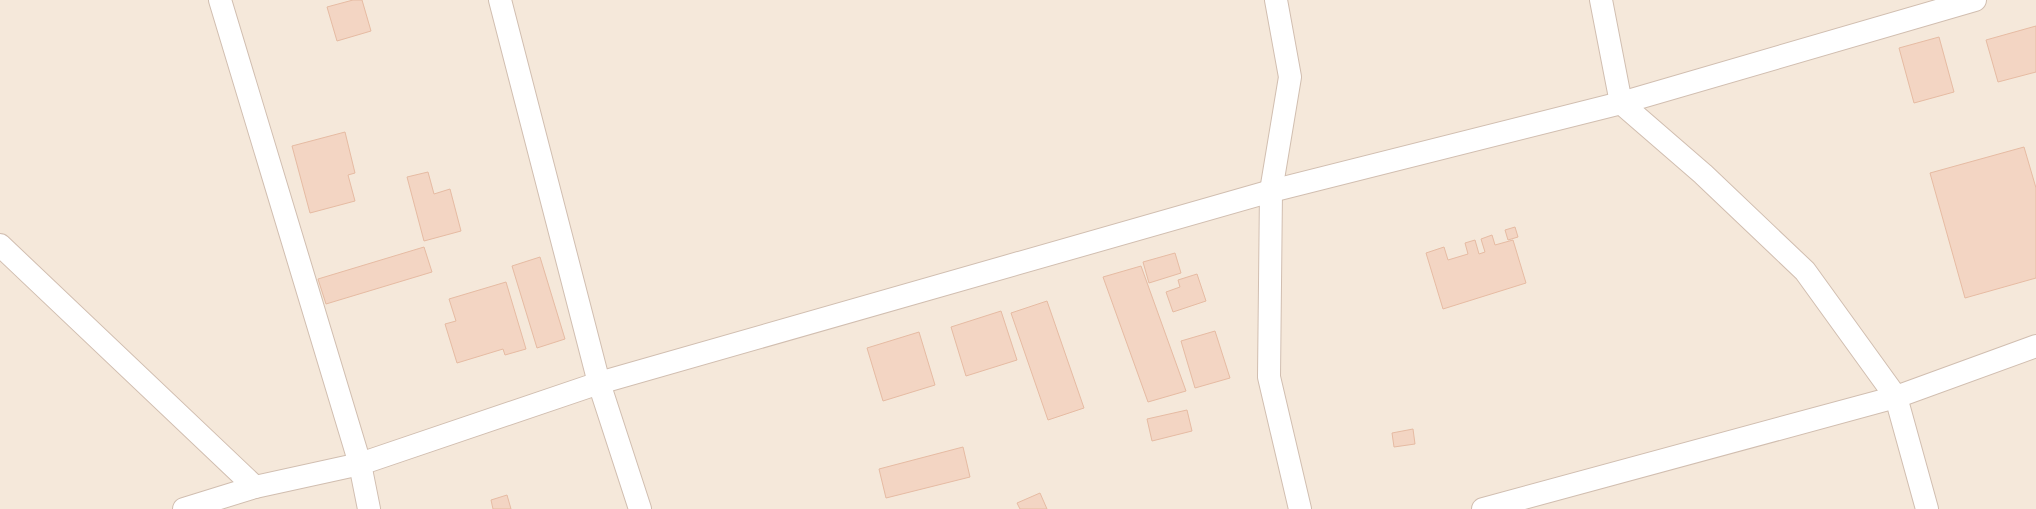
<svg xmlns="http://www.w3.org/2000/svg" width="2036" height="509" viewBox="0 0 2036 509" font-family="'Golos Text',sans-serif">
<style>
.residential{fill:#f5e8da}
.building{fill:#f3d5c3;stroke:#e6bba3}
.lines{fill:none;stroke-linecap:round;stroke-linejoin:round}
.minor-casing{stroke:#d1beb0;stroke-width:24}
.minor{stroke:#fff;stroke-width:22}
</style>
<rect width="100%" height="100%" fill="#fdf6ec"/>
<!-- residential -->
<rect class="residential" x="0" y="0" width="2036" height="509"/>
<!-- building -->
<g class="building">
<polygon points="353,0 362,0 371,31 337,41 327,7"/>
<polygon points="2036,26 2036,72 1998,82 1986,40"/>
<polygon points="1939,37 1954,92 1914,103 1899,48"/>
<polygon points="345,132 355,173 348,175 355,201 310,213 292,146"/>
<polygon points="2024,147 2036,188 2036,278 1965,298 1930,173"/>
<polygon points="428,172 434,194 450,189 461,231 424,241 407,177"/>
<polygon points="1515,227 1518,237 1508,240 1505,230"/>
<polygon points="1492,235 1495,245 1513,240 1526,283 1443,309 1426,253 1444,247 1448,260 1468,254 1465,243 1475,240 1479,254 1485,252 1481,239"/>
<polygon points="424,247 432,272 326,304 318,279"/>
<polygon points="1175,253 1181,273 1149,283 1143,262"/>
<polygon points="540,257 565,339 537,348 512,266"/>
<polygon points="1141,266 1186,391 1148,402 1103,277"/>
<polygon points="1197,274 1206,301 1173,312 1166,292 1180,287 1178,280"/>
<polygon points="506,282 526,349 505,355 503,349 457,363 445,324 456,321 449,299"/>
<polygon points="1047,301 1084,408 1048,420 1011,313"/>
<polygon points="1001,311 1017,360 966,376 951,327"/>
<polygon points="1215,331 1230,378 1195,388 1181,341"/>
<polygon points="919,332 935,385 883,401 867,348"/>
<polygon points="1187,410 1192,431 1152,441 1147,419"/>
<polygon points="1413,429 1415,444 1394,447 1392,433"/>
<polygon points="963,447 970,477 886,498 879,469"/>
<polygon points="1040,493 1047,509 1020,509 1017,503"/>
<polygon points="507,495 511,509 493,509 491,500"/>
</g>
<g class="lines">
<defs>
<g id="minor">
<polyline points="220,0 360,464 369,509"/>
<polyline points="500,0 599,383 640,509"/>
<polyline points="1276,0 1290,77 1271,191 1269,377 1300,509"/>
<polyline points="1601,0 1621,103 1703,174 1805,271 1896,397 1927,509"/>
<polyline points="0,245 255,487"/>
<polyline points="184,509 255,487 360,464 599,383 1271,191 1621,103 1975,0"/>
<polyline points="1483,509 1896,397 2036,346"/>
</g>
</defs>
<!-- minor casing -->
<use href="#minor" class="minor-casing"/>
<!-- minor -->
<use href="#minor" class="minor"/>
</g>
</svg>
